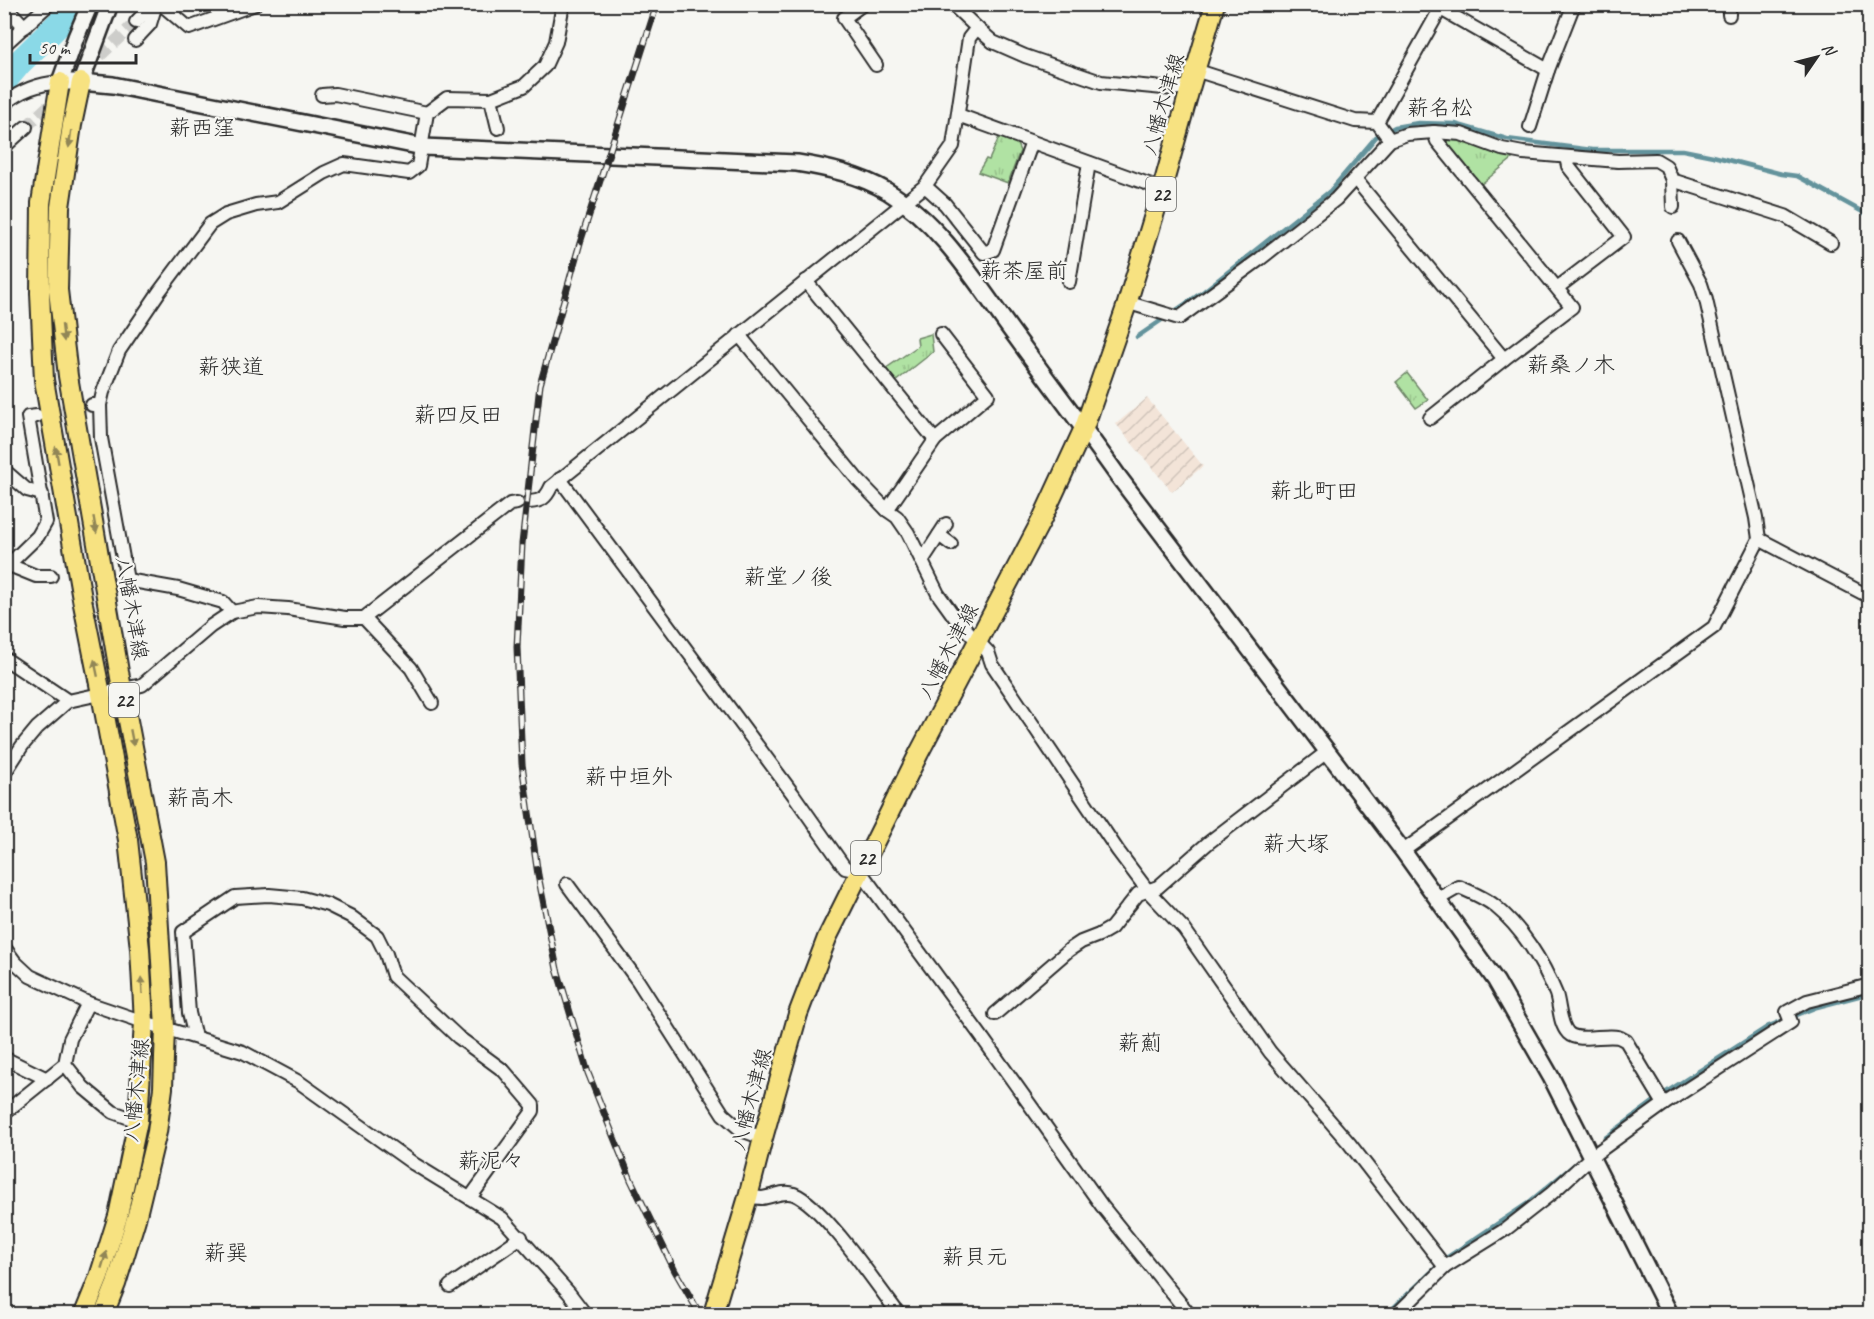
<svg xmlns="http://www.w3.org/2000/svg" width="1874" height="1319" viewBox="0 0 1874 1319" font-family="Caveat,'Klee One',sans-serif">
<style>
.industrial{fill:url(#industrial-furrows)}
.park{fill:url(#park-tufts);stroke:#6e8667;stroke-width:1.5}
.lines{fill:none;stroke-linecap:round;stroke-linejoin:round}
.stream{stroke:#64939c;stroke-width:4.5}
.river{stroke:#8ad9e7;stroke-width:26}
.minor-tunnel{stroke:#cdcdca;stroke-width:12;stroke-dasharray:12 6;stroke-linecap:butt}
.minor-casing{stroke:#2b2b2b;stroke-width:16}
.tertiary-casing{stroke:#2b2b2b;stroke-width:20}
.primary-casing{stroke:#2b2b2b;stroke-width:22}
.minor{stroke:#f6f6f2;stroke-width:12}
.tertiary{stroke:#f6f6f2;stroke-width:15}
.primary{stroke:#f7e281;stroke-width:18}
.rail-casing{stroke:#2b2b2b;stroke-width:7}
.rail{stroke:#f6f6f2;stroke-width:4.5;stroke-dasharray:14;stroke-linecap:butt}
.oneway{fill:#918656}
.labels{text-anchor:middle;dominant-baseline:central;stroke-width:4.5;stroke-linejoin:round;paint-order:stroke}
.shield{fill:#f6f6f2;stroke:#686867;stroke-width:1.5}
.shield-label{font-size:20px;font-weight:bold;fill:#2b2b2b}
.street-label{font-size:21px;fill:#2b2b2b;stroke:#f6f6f2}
.neighbourhood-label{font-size:22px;fill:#2b2b2b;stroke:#f6f6f2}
</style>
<defs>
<pattern id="industrial-furrows" width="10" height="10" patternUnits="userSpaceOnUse" patternTransform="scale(1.5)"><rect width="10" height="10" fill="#f3e4d8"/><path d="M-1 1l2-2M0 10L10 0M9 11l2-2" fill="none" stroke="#d0c4ba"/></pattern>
<pattern id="park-tufts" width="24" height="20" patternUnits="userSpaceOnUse" patternTransform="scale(1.5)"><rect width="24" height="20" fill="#b0e2a3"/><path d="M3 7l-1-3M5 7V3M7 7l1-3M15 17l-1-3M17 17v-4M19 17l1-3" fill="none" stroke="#98c28c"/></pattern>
</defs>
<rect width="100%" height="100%" fill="#f6f6f2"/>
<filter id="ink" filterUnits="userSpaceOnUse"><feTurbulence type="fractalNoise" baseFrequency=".0167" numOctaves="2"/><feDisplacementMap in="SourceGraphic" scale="12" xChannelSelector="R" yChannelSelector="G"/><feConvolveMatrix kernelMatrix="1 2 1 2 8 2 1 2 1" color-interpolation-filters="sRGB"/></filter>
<g filter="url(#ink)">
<!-- industrial -->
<polygon class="industrial" points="1147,398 1203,466 1172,492 1116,424"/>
<!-- park -->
<g class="park">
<polygon points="1446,133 1517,155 1480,185 1439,138"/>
<polygon points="1000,135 1016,142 1020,151 1008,183 978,172 986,159 989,160"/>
<polygon points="931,334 933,352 895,382 885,369 918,346 917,338"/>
<polygon points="1407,373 1428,400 1416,408 1396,382"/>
</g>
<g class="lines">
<!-- stream -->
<g class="stream">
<polyline points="1137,337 1204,291 1330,191 1376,137 1395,127 1418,123 1455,124 1507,139 1592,150 1683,150 1713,156 1782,174 1797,176 1870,216"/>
<polyline points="1605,1138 1665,1093 1769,1026 1817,1007 1870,993"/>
<polyline points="1387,1314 1446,1258 1528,1203 1574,1165"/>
</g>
<!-- river -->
<polyline class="river" points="4,81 19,63 79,4"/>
<!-- minor-tunnel -->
<g class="minor-tunnel">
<polyline points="87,68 136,22"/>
<polyline points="26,127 58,97"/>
<polyline points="44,414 92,405"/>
</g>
<defs>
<g id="minor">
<polyline points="161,4 189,28 255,4"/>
<polyline points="863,4 844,18 876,65"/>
<polyline points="952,4 977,28 993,42 1025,56 1101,82 1174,89 1191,85"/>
<polyline points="1432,4 1548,70"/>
<polyline points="1729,4 1729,15"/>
<polyline points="4,5 25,27"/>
<polyline points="136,22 153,4"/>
<polyline points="135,40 150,24 156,4"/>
<polyline points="4,45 49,4"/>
<polyline points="1195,70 1355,121 1377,122 1390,140"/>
<polyline points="322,95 335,94 427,113"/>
<polyline points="491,99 498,128"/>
<path d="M 4,104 C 21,90 38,84 60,82"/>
<polyline points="958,115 1162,189"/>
<polyline points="1377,122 1443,4"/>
<polyline points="1530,127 1548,70 1574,4"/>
<polyline points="4,147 26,127"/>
<polyline points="1356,180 1504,359 1572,307 1437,141 1434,132"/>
<polyline points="1672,180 1785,216 1831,243"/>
<polyline points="925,186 945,204 984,253 993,250 1032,142"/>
<polyline points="806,281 935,440"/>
<polyline points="1069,282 1089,163"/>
<polyline points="1557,288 1624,237 1568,166 1566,157"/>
<polyline points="1126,302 1179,318 1260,259 1336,199 1390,140 1407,134 1434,132 1461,134 1502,149 1523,153 1618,161 1656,160 1666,166 1672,180 1673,207"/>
<polyline points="739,335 858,480 887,510 897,517 908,533 938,594 956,619 988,652 992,664 1118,851 1148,891 1184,929 1270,1052 1349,1143 1445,1267"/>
<polyline points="92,405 100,405 103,392 119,351 159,292 210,224 226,214 256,205 278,202 324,173 344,164 409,173 418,166 427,113 447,98 491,99 524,86 545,66 556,42 563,4"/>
<polyline points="100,405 101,438 127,580 178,589 223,602 232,612"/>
<polyline points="1430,418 1504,359"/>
<polyline points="4,470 27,490 42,494"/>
<polyline points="560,479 793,794 845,868 860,871 981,1036 1102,1206 1189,1314"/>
<path d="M 529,502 C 542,501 546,498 551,487 L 925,186 L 953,146 L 969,38 L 977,28"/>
<polyline points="887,510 935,440 988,395 941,334"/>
<polyline points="939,535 951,544"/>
<polyline points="1759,539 1870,597"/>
<polyline points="922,561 946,524"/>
<polyline points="4,563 36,576 51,576"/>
<polyline points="4,569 38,536 46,522 28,417 37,416"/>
<polyline points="364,618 411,668 432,703"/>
<polyline points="4,658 68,701"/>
<polyline points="4,774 22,746 37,728 68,701 142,685 211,626 232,612 258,607 288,609 345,618 364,618 510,504 517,503"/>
<polyline points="1403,851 1714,627 1759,539 1756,518 1706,300 1701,284 1678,241"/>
<polyline points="567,884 638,981 723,1114 741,1130 763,1138"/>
<path d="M 1438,899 L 1459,887 C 1471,892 1485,898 1495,906 C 1522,928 1543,962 1556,994 C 1560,1006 1559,1023 1568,1033 C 1578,1043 1604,1034 1618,1037 C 1621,1038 1624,1040 1626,1041 L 1664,1104"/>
<polyline points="4,947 15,962 30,976 88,1003 144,1022 243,1052 299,1082 414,1164 502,1218 569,1293 585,1314"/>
<polyline points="88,1003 70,1039 65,1064 83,1087 113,1112 138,1121"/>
<polyline points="995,1014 1069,950 1081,942 1099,935 1111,928 1138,894 1158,887 1208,843 1328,751"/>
<polyline points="195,1037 189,1013 183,932 235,897 269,895 302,898 328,905 350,916 377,936 386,954 393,976 458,1037 504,1071 533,1105 533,1111 470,1198"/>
<polyline points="4,1058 47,1079"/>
<polyline points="4,1113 65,1064"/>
<path d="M 748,1197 C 753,1197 758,1198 762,1198 C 772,1197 784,1190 794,1194 C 824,1206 877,1286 899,1314"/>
<polyline points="450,1286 521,1237"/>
<polyline points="1397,1314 1445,1267 1506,1229 1552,1193 1591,1157 1664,1104 1791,1022 1787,1012 1807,1001 1870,985"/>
</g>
<g id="tertiary">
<path d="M 90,4 L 76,37 L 60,82 L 81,82 L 113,85 L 423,147 L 797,163 C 829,168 859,175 887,191 C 943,225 978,286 1016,337 C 1050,384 1085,429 1118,476 L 1403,851 L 1496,981 L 1551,1077 L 1670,1314"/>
<polyline points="81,82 110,4"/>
</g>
<g id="primary">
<polyline points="60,82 41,203 40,293 44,380 83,604 101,694 128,840 140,949 144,1022 138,1121 118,1216 99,1277 84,1314"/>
<polyline points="81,82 72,125 60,207 58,290 68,376 122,689 155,862 165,1027 163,1088 157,1132 136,1219 116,1284 104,1314"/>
<polyline points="713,1314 748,1197 763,1138 798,1014 827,938 919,753 1041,521 1084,428 1126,307 1162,189 1191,85 1215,4"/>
</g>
</defs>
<!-- minor casing -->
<use href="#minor" class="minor-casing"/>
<!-- tertiary casing -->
<use href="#tertiary" class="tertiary-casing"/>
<!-- primary casing -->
<use href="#primary" class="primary-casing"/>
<!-- minor -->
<use href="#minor" class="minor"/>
<!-- tertiary -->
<use href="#tertiary" class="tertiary"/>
<!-- primary -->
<use href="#primary" class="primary"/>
<defs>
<polyline id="rail" points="657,4 580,243 540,385 522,544 517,647 522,764 538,875 557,969 588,1073 631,1180 675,1271 700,1314"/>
</defs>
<!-- rail casing -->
<use href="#rail" class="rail-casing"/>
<!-- rail -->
<use href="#rail" class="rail"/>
</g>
<!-- one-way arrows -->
<defs><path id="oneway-solid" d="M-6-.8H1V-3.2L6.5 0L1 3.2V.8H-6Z" transform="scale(1.5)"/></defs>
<g class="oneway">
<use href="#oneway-solid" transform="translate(70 139) rotate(98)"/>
<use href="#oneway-solid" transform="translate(63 333) rotate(83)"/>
<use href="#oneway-solid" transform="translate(57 455) rotate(-100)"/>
<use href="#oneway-solid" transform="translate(95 525) rotate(80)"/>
<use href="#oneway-solid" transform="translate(96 668) rotate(-102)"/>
<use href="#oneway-solid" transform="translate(132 738) rotate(79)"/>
<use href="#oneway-solid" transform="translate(142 985) rotate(-93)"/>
<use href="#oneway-solid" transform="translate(104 1260) rotate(-73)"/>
</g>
</g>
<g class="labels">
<!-- shield labels -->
<g class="shield">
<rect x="1146" y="177" width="30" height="34" rx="4.5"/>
<rect x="109" y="683" width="30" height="34" rx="4.5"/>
<rect x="851" y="841" width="30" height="34" rx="4.5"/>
</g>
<g class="shield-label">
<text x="1161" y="194">22</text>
<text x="124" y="700">22</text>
<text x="866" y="858">22</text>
</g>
<!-- street labels -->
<g class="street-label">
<text transform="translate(1163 104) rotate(-74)">八幡木津線</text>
<text transform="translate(132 608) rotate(80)">八幡木津線</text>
<text transform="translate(948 651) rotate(-62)">八幡木津線</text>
<text transform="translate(136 1090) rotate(-84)">八幡木津線</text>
<text transform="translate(751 1099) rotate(-75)">八幡木津線</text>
</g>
<!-- neighbourhood labels -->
<g class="neighbourhood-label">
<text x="1440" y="108">薪名松</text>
<text x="202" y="128">薪西窪</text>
<text x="1024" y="271">薪茶屋前</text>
<text x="1571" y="365">薪桑ノ木</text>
<text x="231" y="367">薪狭道</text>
<text x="458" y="415">薪四反田</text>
<text x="1314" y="491">薪北町田</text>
<text x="788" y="577">薪堂ノ後</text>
<text x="629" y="777">薪中垣外</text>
<text x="200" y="798">薪高木</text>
<text x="1296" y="844">薪大塚</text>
<text x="1140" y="1043">薪薊</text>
<text x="491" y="1161">薪泥々</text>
<text x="226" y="1253">薪巽</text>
<text x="975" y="1257">薪貝元</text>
</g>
</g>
<!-- margin -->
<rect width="1874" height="1319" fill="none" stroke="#f6f6f2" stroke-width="24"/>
<rect x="12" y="12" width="1850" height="1295" fill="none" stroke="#2b2b2b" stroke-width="2" filter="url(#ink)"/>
<!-- north arrow -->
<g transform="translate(1817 57) rotate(55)" stroke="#f6f6f2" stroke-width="4.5" paint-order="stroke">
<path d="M0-4.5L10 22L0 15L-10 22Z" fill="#2b2b2b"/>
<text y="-9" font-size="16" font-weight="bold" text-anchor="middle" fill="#2b2b2b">N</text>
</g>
<!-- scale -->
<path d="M30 54v9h106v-9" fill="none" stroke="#2b2b2b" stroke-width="3"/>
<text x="39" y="54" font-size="18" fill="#2b2b2b" stroke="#f6f6f2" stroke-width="4.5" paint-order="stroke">50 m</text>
</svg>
